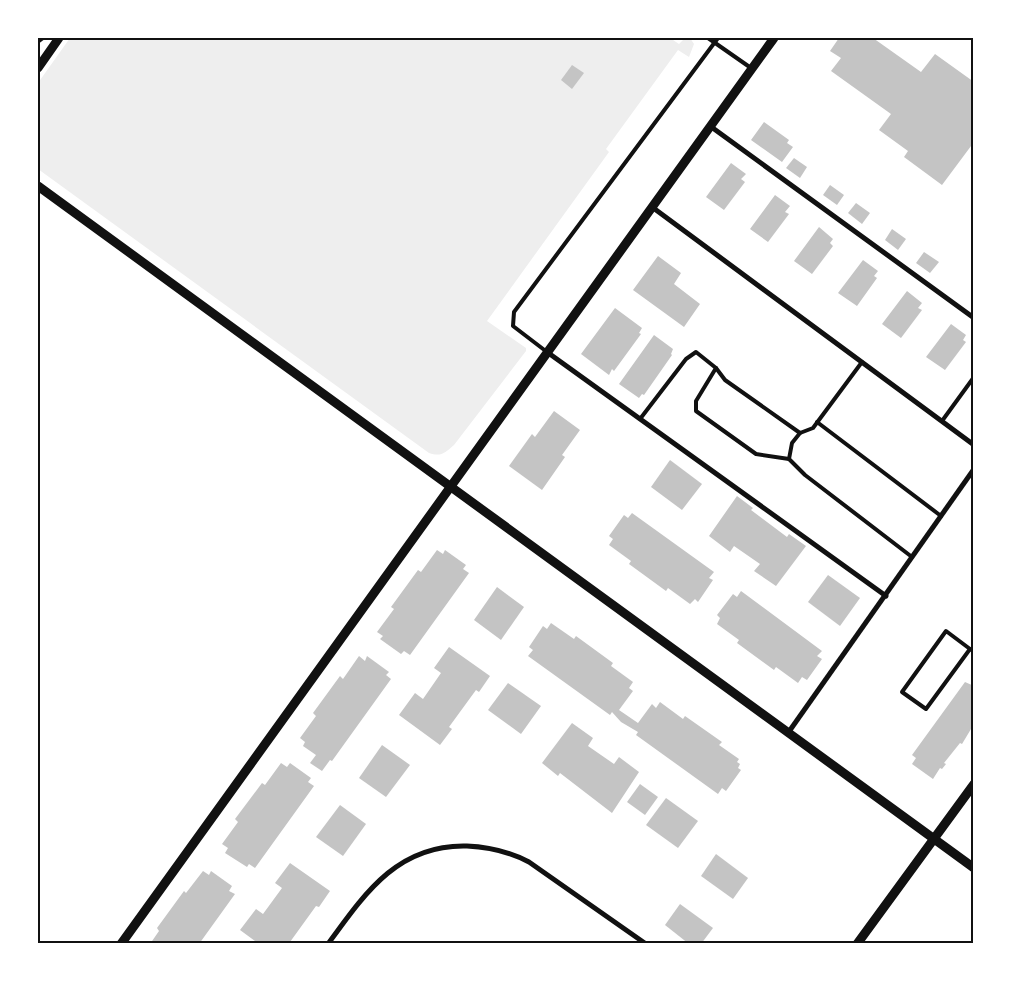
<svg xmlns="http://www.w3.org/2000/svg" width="1011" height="981" viewBox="0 0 1011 981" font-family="Overpass,sans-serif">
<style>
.green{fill:#eee}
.building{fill:#c4c4c4}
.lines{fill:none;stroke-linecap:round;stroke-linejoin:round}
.service{stroke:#111;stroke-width:4}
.minor{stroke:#111;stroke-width:5}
.tertiary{stroke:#111;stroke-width:9}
.neatline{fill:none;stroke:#111;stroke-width:2}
</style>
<rect width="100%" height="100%" fill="#fff"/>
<!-- green -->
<path class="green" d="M 70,38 L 670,38 L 679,44 L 685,38 L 690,38 L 694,44 L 689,57 L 678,50 L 606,149 L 609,152 L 487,321 L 526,348 L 526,351 L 454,445 C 445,453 441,457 429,453 L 38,169 L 38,83 Z"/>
<!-- building -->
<g class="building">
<polygon points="839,38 873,38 921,72 935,54 974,82 974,142 942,185 904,157 908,151 879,130 891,114 831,71 841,58 830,51"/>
<polygon points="572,65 584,73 572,89 561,80"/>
<polygon points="764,122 789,140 787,143 793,147 782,162 751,140"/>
<polygon points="794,158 807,167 800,178 786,168"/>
<polygon points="731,163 746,174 741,179 745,182 724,210 706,197"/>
<polygon points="830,185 844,195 837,205 823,195"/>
<polygon points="775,195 790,206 785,212 789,214 768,242 750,229"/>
<polygon points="856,203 870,213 862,224 848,213"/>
<polygon points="819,227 833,239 830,243 833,246 812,274 794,261"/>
<polygon points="892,229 906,239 898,250 885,240"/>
<polygon points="924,252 939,262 930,273 916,263"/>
<polygon points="658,256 681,273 674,284 700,304 684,327 633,290"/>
<polygon points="863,260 878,271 874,276 877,278 857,306 838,293"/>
<polygon points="907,291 922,303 918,308 922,310 901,338 882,324"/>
<polygon points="615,308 642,328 639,333 641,334 614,371 612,369 609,375 581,354"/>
<polygon points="951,324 966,335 963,340 966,342 945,370 926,357"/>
<polygon points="654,335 673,349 671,354 672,355 644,395 642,394 639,398 619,384"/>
<polygon points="554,411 580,430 562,455 565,457 542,490 509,466 532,434 535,437"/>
<polygon points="670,460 702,484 682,510 651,487"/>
<polygon points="737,496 753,508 751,510 787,537 789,534 806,546 776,586 754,571 760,564 734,546 730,552 709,536"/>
<polygon points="632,513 714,572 709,578 713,580 698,602 695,599 690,604 668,588 666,591 629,564 631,561 609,545 613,539 609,536 624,515 628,518"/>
<polygon points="437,550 443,554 445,550 466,565 463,569 469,573 410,655 404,651 401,654 380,639 383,636 377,632 394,609 391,607 418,570 421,572"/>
<polygon points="828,575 860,598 840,626 808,602"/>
<polygon points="497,587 524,607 501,640 474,620"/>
<polygon points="741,591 822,651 817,656 822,659 807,680 802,677 798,683 776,667 774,670 737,643 739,640 717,624 720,618 717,615 733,594 737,597"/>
<polygon points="551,623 574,639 576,636 613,663 611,666 633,682 629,688 633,691 619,710 638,723 652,704 656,708 660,702 683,719 685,716 722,742 719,745 739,759 737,762 740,764 738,768 741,770 726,791 722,788 718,794 636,735 638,732 621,722 612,712 610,715 528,656 533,650 529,647 543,626 547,629"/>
<polygon points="449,647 490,676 479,692 476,690 449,727 452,729 440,745 399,715 415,693 423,699 441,673 434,668"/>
<polygon points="359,656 365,661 367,656 389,672 386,675 391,679 332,761 330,760 322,771 310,763 316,755 303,746 305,742 300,738 316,716 313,713 340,676 343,679"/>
<polygon points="965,682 974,686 974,724 962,744 960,743 944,763 946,764 942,769 940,768 933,779 912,764 916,758 912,755"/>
<polygon points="508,683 541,706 521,734 488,710"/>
<polygon points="572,723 593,738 588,746 614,764 619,757 639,772 612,813 560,773 558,776 542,763"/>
<polygon points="382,745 410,765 386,797 359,778"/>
<polygon points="281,763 287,767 290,763 311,778 308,782 314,786 255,868 249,864 247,867 225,853 228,848 222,844 238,822 235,819 262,783 265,785"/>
<polygon points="640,784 658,797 645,815 627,802"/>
<polygon points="666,798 698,821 678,848 646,825"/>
<polygon points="340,805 366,824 343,856 316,837"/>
<polygon points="716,854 748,878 733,899 701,876"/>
<polygon points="290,863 330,891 319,907 316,906 290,942 292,944 259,944 240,930 256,909 263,914 282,888 275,883"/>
<polygon points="203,871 209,875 211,871 232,886 229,891 235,894 199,944 150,944 159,931 157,928 184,891 186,893"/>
<polygon points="680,904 713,928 701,944 689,944 665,925"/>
</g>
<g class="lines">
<!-- service -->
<g class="service">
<polyline points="708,38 751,68"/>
<polyline points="547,352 513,326 514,312 718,38"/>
<polyline points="716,368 696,401 696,411 756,454 789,459"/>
<polyline points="640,419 686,359 696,352 716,368 725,380 800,433 813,428 862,362"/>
<polyline points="942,421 974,377"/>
<polyline points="817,422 941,516"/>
<polyline points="800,433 792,443 789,459 805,475 912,557"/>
<polyline points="970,649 926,709 902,692 946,631 970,649 974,651"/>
</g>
<!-- minor -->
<g class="minor">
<polyline points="38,41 42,38"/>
<polyline points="710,126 974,318"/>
<polyline points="652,207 974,445"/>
<polyline points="547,352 886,596"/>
<polyline points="788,733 974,469"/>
<path d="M 328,944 C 365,893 398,844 467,846 C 489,847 510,852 529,862 L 646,944"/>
</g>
<!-- tertiary -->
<g class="tertiary">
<polyline points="38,68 59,38"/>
<polyline points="38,186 974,868"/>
<polyline points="121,944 774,38"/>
<polyline points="857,944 974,784"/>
</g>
</g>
<!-- border -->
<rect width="1011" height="981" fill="none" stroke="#ffffff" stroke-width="78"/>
<rect x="39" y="39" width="933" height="903" class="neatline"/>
</svg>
